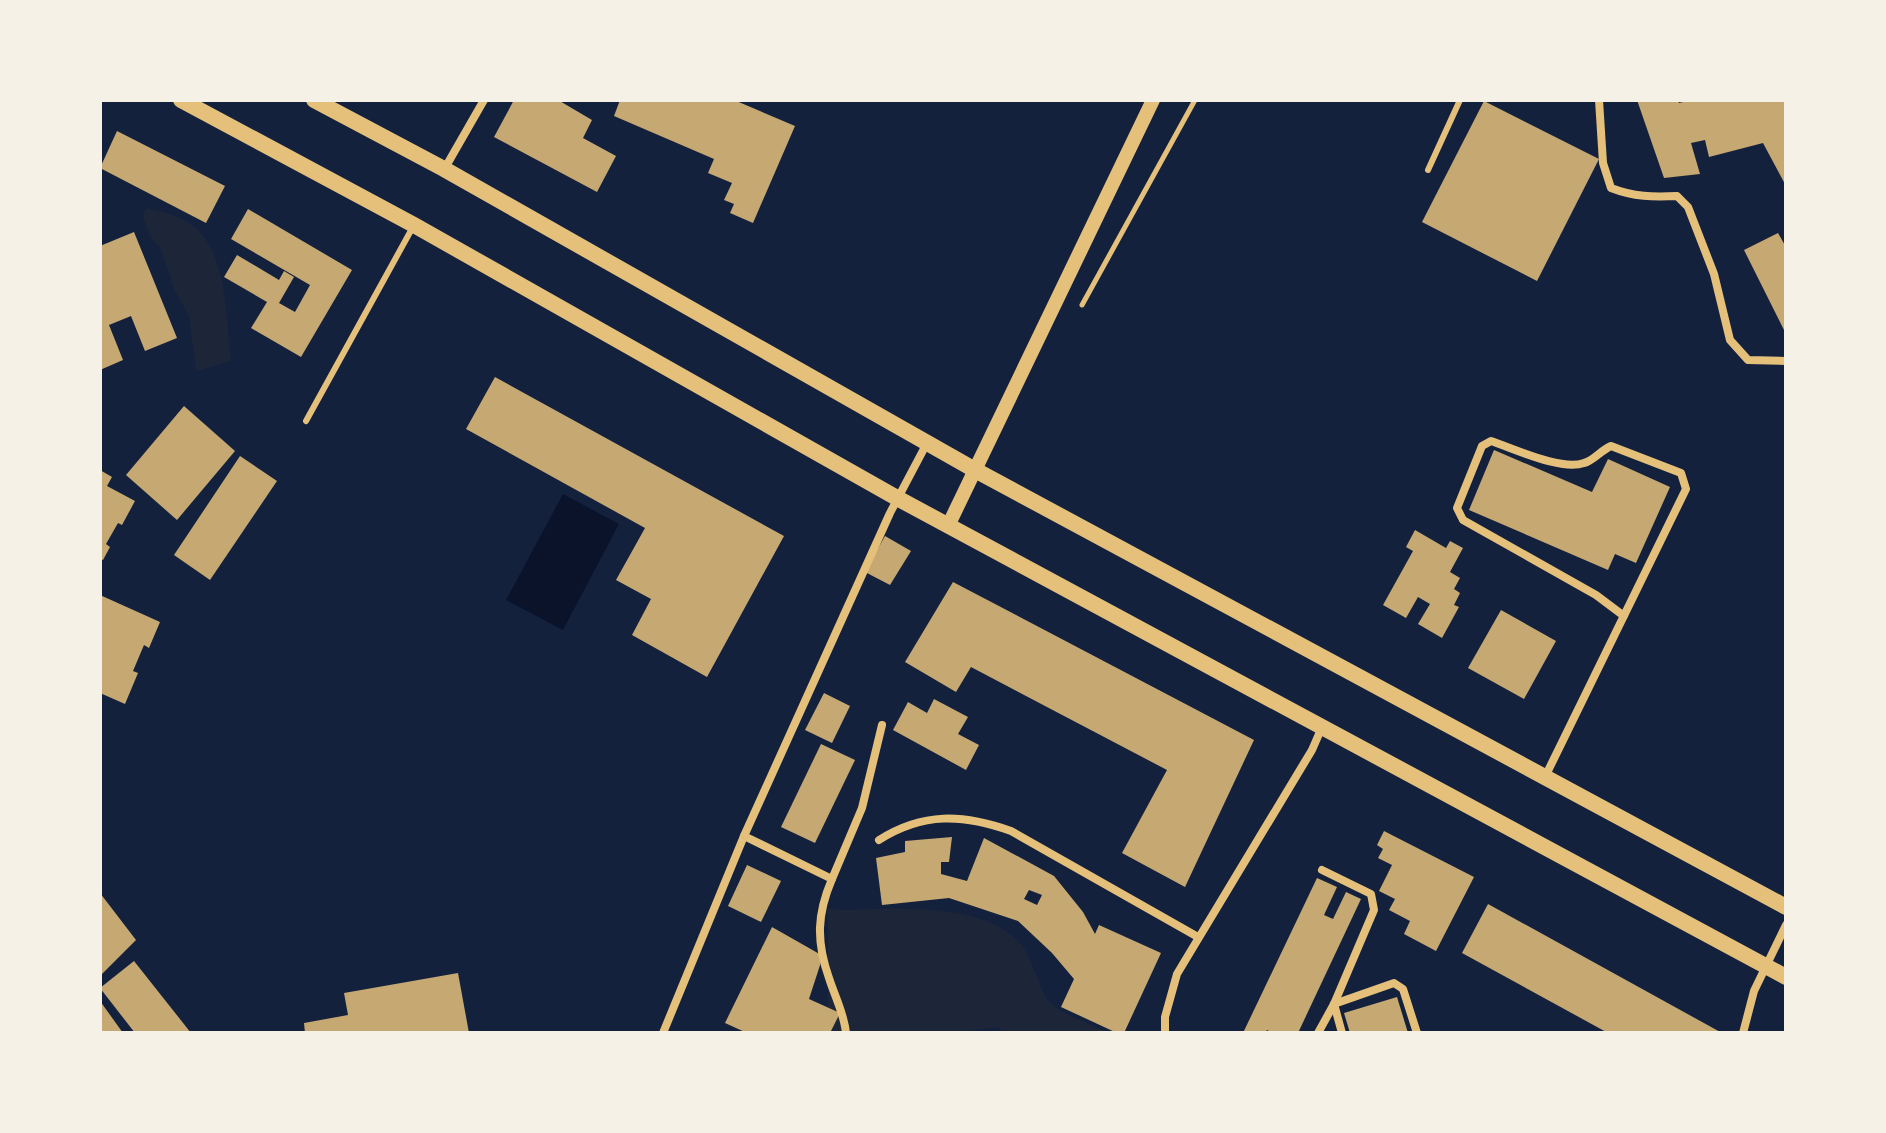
<svg xmlns="http://www.w3.org/2000/svg" width="1886" height="1133" viewBox="0 0 1886 1133" font-family="'Asap Condensed',sans-serif">
<style>
.green{fill:#1d2539}
.water{fill:#0b132b}
.building{fill:#c6a872;fill-rule:evenodd}
.lines{fill:none;stroke-linecap:round;stroke-linejoin:round}
.path{stroke:#e5c07b;stroke-width:5}
.service{stroke:#e5c07b;stroke-width:6}
.minor{stroke:#e5c07b;stroke-width:8}
.tertiary{stroke:#e5c07b;stroke-width:14}
.secondary{stroke:#e5c07b;stroke-width:16}
</style>
<rect width="100%" height="100%" fill="#14213d"/>
<!-- green -->
<g class="green">
<path d="M 146,208 C 164,212 178,215 193,226 C 227,250 227,323 231,361 L 196,371 L 189,315 L 175,291 L 161,249 L 150,236 L 143,217 Z"/>
<path d="M 828,908 L 841,910 C 894,909 988,900 1023,947 C 1035,962 1039,996 1055,1007 C 1069,1017 1089,1023 1105,1031 L 1003,1033 L 999,1027 L 950,1033 L 828,1033 Z"/>
</g>
<!-- water -->
<polygon class="water" points="563,494 619,524 563,630 506,600"/>
<!-- building -->
<g class="building">
<polygon points="514,100 558,100 592,120 583,138 616,156 597,192 494,137"/>
<polygon points="620,100 734,100 795,126 753,223 730,213 734,204 724,200 732,183 708,173 714,159 614,116"/>
<polygon points="1637,100 1678,100 1679,103 1691,100 1786,100 1786,186 1763,143 1709,157 1705,140 1691,143 1700,174 1664,178"/>
<polygon points="1484,101 1599,159 1537,281 1422,222"/>
<polygon points="117,131 225,186 206,223 100,168"/>
<polygon points="248,209 352,270 301,357 251,328 267,302 224,277 237,255 279,280 284,271 294,277 279,303 295,312 310,285 231,239"/>
<polygon points="134,232 177,338 145,351 131,316 109,325 123,360 100,370 100,246"/>
<polygon points="1778,233 1786,247 1786,334 1744,250"/>
<polygon points="495,377 784,536 707,677 632,635 651,599 616,580 645,528 466,429"/>
<polygon points="184,406 235,451 177,520 126,475"/>
<polygon points="1494,450 1592,492 1608,459 1670,487 1636,563 1615,554 1608,570 1469,510"/>
<polygon points="240,456 277,481 210,580 174,555"/>
<polygon points="100,470 112,477 107,486 135,501 122,525 118,523 106,544 110,547 103,560 100,559"/>
<polygon points="1415,530 1446,548 1450,541 1463,548 1450,572 1460,578 1454,589 1460,593 1454,605 1459,607 1442,638 1418,624 1430,604 1418,597 1406,618 1383,605 1413,551 1406,547"/>
<polygon points="885,536 911,551 890,585 865,572"/>
<polygon points="953,582 1254,740 1185,887 1122,853 1167,770 971,667 956,692 905,662"/>
<polygon points="100,595 160,622 149,648 144,645 133,671 138,673 125,704 100,693"/>
<polygon points="1501,610 1556,641 1524,699 1468,668"/>
<polygon points="824,693 850,706 832,743 805,730"/>
<polygon points="934,699 968,717 958,734 979,745 966,770 893,730 908,702 927,713"/>
<polygon points="821,744 855,760 815,843 781,827"/>
<polygon points="1384,831 1474,877 1436,951 1404,934 1410,921 1389,910 1395,899 1379,891 1392,865 1378,858 1383,849 1377,845"/>
<path d="M 952,837 L 949,862 L 941,862 L 941,874 L 967,881 L 984,838 L 1054,876 L 1083,912 L 1095,934 L 1099,925 L 1161,953 L 1124,1033 L 1117,1033 L 1061,1007 L 1074,979 L 1052,953 L 1018,921 L 949,898 L 882,905 L 876,858 L 905,852 L 905,841 ZM 1029,890 L 1042,895 L 1037,905 L 1024,899 Z"/>
<polygon points="747,865 781,881 761,922 728,906"/>
<polygon points="1317,878 1337,887 1324,915 1333,919 1346,892 1361,899 1298,1033 1273,1033 1267,1030 1265,1033 1243,1033"/>
<polygon points="100,893 136,940 100,976"/>
<polygon points="1488,904 1722,1033 1608,1033 1462,953"/>
<polygon points="772,927 823,956 809,999 840,1013 830,1033 747,1033 725,1023"/>
<polygon points="134,961 191,1033 135,1033 100,988"/>
<polygon points="458,973 469,1033 305,1033 304,1023 348,1015 344,993"/>
<polygon points="1397,997 1408,1033 1350,1033 1344,1013"/>
<polygon points="100,1001 123,1033 100,1033"/>
</g>
<g class="lines">
<!-- path -->
<polyline class="path" points="1082,305 1195,100"/>
<!-- service -->
<g class="service">
<polyline points="1428,170 1460,100"/>
<polyline points="306,421 414,225"/>
</g>
<!-- minor -->
<g class="minor">
<path d="M 1599,100 L 1603,163 L 1611,188 C 1634,197 1653,197 1677,196 L 1688,207 L 1714,274 L 1730,340 L 1748,360 L 1786,361"/>
<polyline points="445,168 484,100"/>
<path d="M 1545,777 L 1686,489 L 1681,473 L 1611,446 C 1600,451 1593,461 1584,463 C 1561,471 1515,449 1491,441 L 1482,446 L 1457,508 L 1463,520 L 1596,595 L 1624,616"/>
<path d="M 744,836 L 832,879 C 817,914 816,941 829,978 C 835,997 844,1013 846,1033"/>
<path d="M 879,840 C 923,812 963,814 1011,831 L 1198,937"/>
<polyline points="832,879 862,808 882,725"/>
<polyline points="663,1033 744,836 890,513 927,443"/>
<polyline points="1165,1033 1165,1017 1177,974 1312,750 1322,727"/>
<polyline points="1318,1033 1334,1004 1374,910 1371,894 1322,870"/>
<polyline points="1342,1033 1334,1004 1394,983 1403,989 1417,1033"/>
<polyline points="1743,1033 1754,991 1786,925"/>
</g>
<!-- tertiary -->
<polyline class="tertiary" points="948,526 1153,100"/>
<!-- secondary -->
<g class="secondary">
<polyline points="181,100 414,225 897,498 1786,977"/>
<polyline points="314,100 444,169 975,470 1786,907"/>
</g>
</g>
<!-- border -->
<rect width="1886" height="1133" fill="none" stroke="#f6f1e7" stroke-width="204"/>
</svg>
